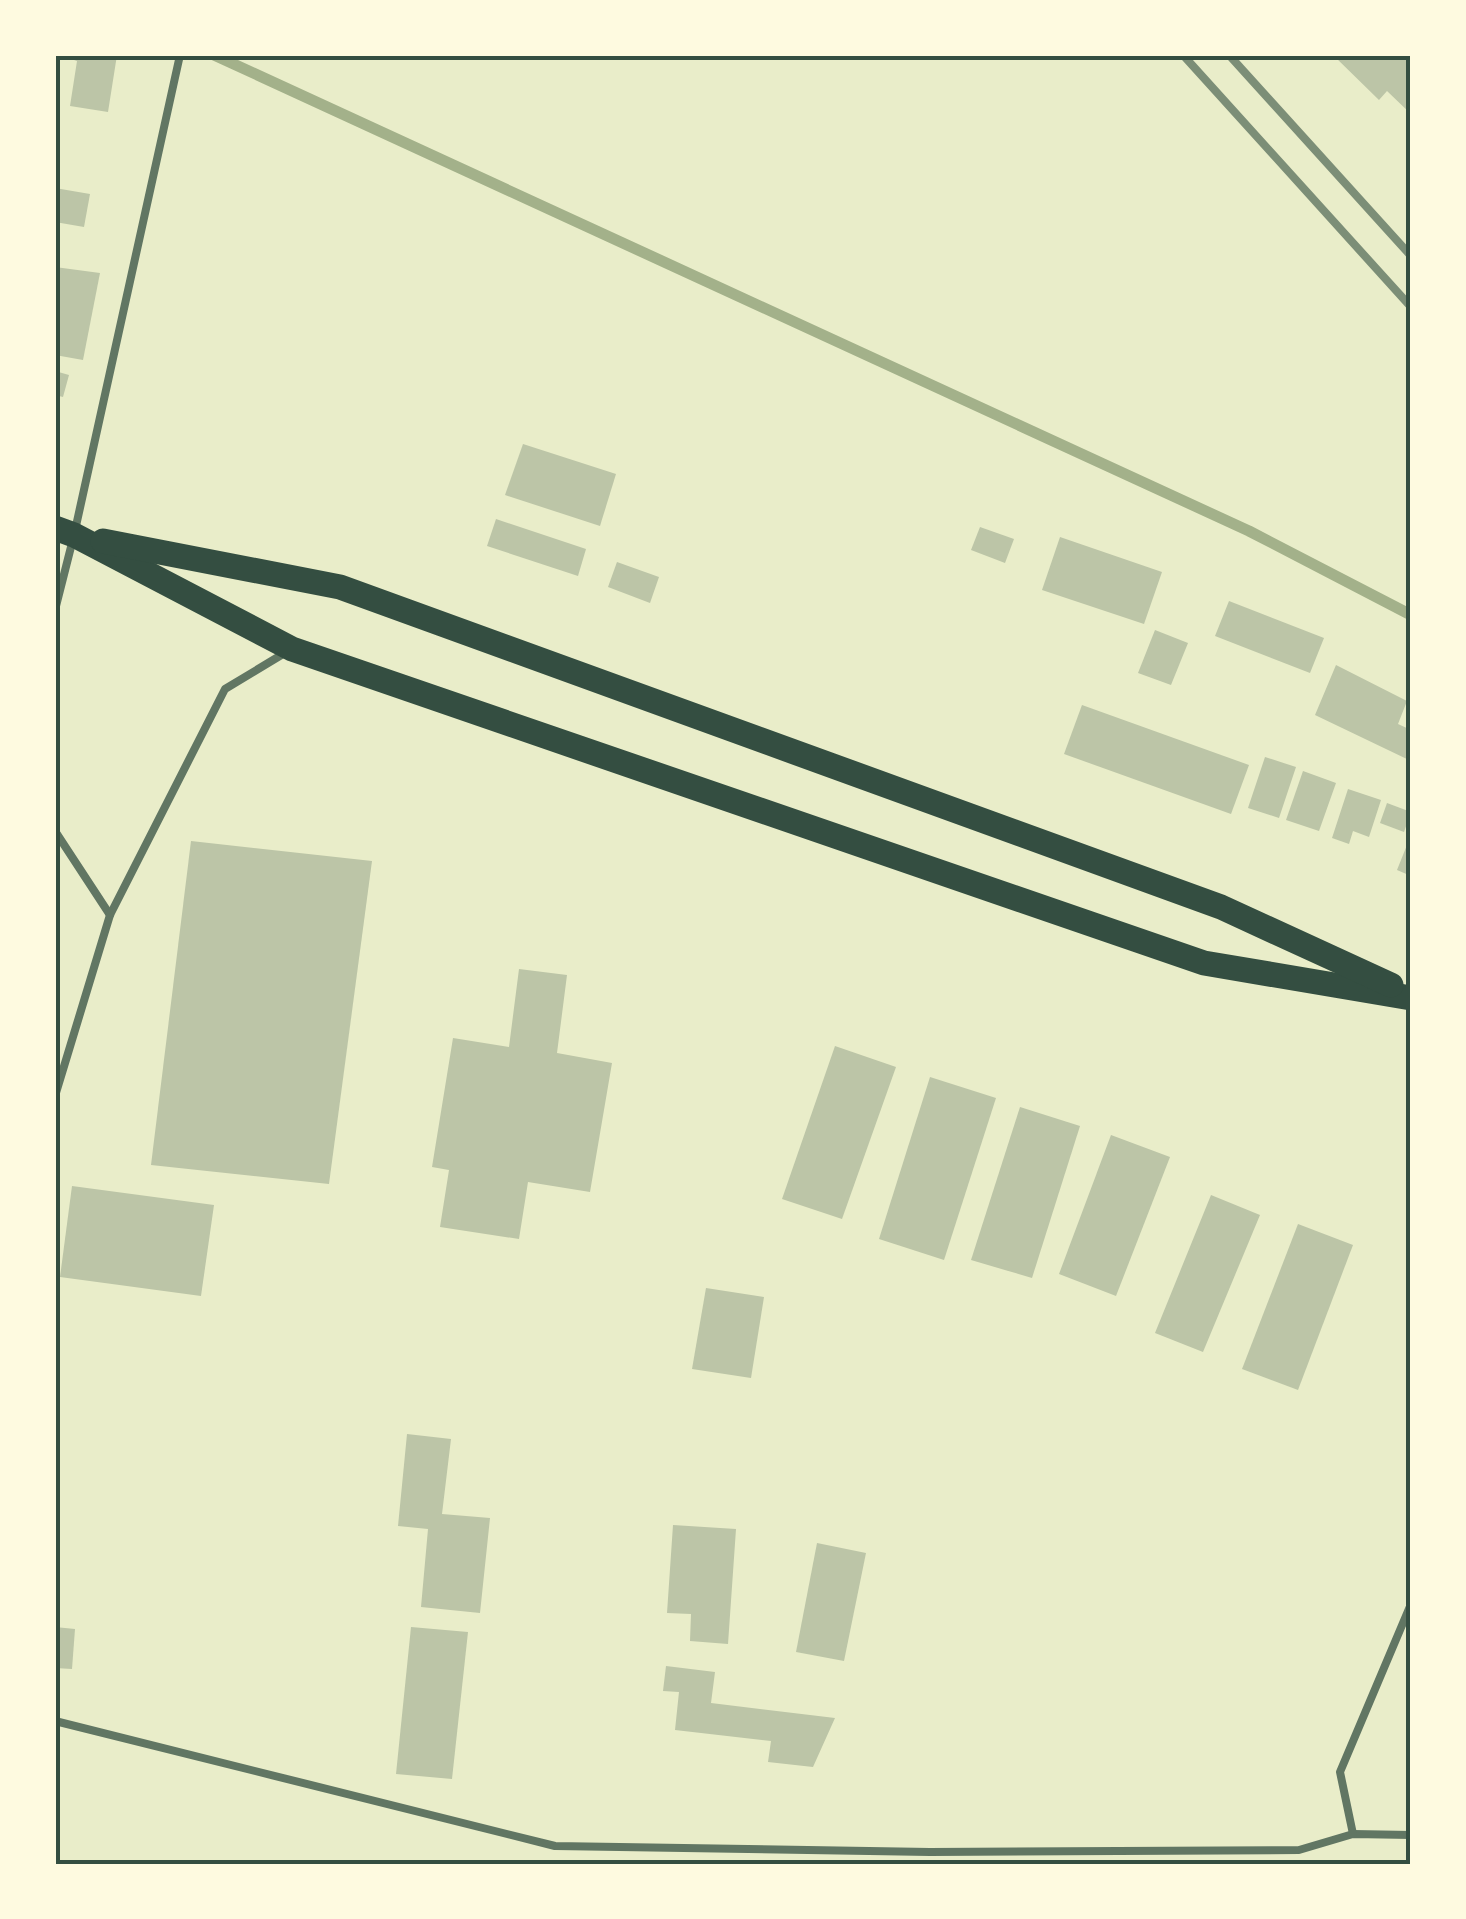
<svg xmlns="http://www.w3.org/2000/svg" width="1466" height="1919" viewBox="0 0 1466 1919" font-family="'Alegreya Sans',sans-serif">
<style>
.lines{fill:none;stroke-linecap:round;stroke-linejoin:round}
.stream{stroke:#a3b18a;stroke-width:11}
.building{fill:#bcc5a7}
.service{stroke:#617663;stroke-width:8}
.primary{stroke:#344e41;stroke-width:25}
.rail{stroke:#7c8e77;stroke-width:8}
.neatline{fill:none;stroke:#344e41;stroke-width:4}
</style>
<rect width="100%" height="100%" fill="#e9edc9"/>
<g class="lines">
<!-- stream -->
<polyline class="stream" points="214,55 1249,531 1411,615"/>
</g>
<!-- building -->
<g class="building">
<polygon points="59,55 117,55 108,112 70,106 77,61"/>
<polygon points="1333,55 1411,55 1411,114 1387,91 1379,100"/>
<polygon points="55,188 90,194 84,227 55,222"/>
<polygon points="55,267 100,273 83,360 55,355"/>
<polygon points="55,371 69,375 63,397 55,395"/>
<polygon points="523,444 616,474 600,526 505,495"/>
<polygon points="496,519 586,549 578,576 487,546"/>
<polygon points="980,527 1014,539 1005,563 971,550"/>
<polygon points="1060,537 1162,572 1144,624 1042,590"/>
<polygon points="617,562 659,577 650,603 608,587"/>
<polygon points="1229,601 1324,638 1310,673 1215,636"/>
<polygon points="1155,630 1188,643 1171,685 1138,673"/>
<polygon points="1336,665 1407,701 1398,724 1411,730 1411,761 1315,715"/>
<polygon points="1082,705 1249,765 1231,814 1064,754"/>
<polygon points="1265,757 1296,767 1279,818 1248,808"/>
<polygon points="1303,771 1336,783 1319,831 1286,820"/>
<polygon points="1348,789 1381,800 1369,837 1353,831 1349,844 1332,838"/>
<polygon points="1387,803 1411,812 1404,832 1380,823"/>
<polygon points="1411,835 1411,876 1397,870"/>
<polygon points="191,841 372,861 329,1184 151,1165"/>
<polygon points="519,969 567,975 557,1053 612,1063 590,1192 528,1182 519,1239 440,1227 449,1170 432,1167 453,1038 509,1047"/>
<polygon points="835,1046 896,1067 842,1219 782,1199"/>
<polygon points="930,1077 996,1098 944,1260 879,1239"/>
<polygon points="1020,1107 1080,1126 1032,1278 971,1260"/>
<polygon points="1111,1135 1170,1157 1116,1296 1059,1274"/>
<polygon points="72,1186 214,1205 201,1296 60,1277"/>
<polygon points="1211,1195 1260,1215 1203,1352 1155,1333"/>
<polygon points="1298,1224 1353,1245 1298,1390 1242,1369"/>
<polygon points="706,1288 764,1297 751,1378 692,1369"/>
<polygon points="407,1434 451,1439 442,1514 490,1518 480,1613 421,1607 428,1529 398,1526"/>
<polygon points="673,1525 736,1529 728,1644 690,1641 691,1614 667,1613"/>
<polygon points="817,1543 866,1553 844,1661 796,1652"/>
<polygon points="55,1627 75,1629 72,1669 55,1668"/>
<polygon points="411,1627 468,1632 452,1779 396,1774"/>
<polygon points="666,1666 715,1672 711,1703 835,1718 813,1767 768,1762 771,1741 675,1730 679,1692 663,1691"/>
</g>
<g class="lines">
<!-- service -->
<g class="service">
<polyline points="55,610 74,535 180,55"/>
<polyline points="55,831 110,915"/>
<polyline points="55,1096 110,915 225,689 288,651"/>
<polyline points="55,1721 555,1846 930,1852 1299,1850 1353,1834 1411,1835"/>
<polyline points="1353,1834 1340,1772 1411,1604"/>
</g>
<!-- primary -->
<g class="primary">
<polyline points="55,528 74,535 292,649 1204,963 1411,998"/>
<polyline points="103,541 340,587 1221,907 1391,985"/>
</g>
<!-- rail -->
<g class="rail">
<polyline points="1183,55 1411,307"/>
<polyline points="1229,55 1411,256"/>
</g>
</g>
<!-- border -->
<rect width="1466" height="1919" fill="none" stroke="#fefae0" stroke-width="115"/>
<rect x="58" y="58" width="1350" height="1804" class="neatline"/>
</svg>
